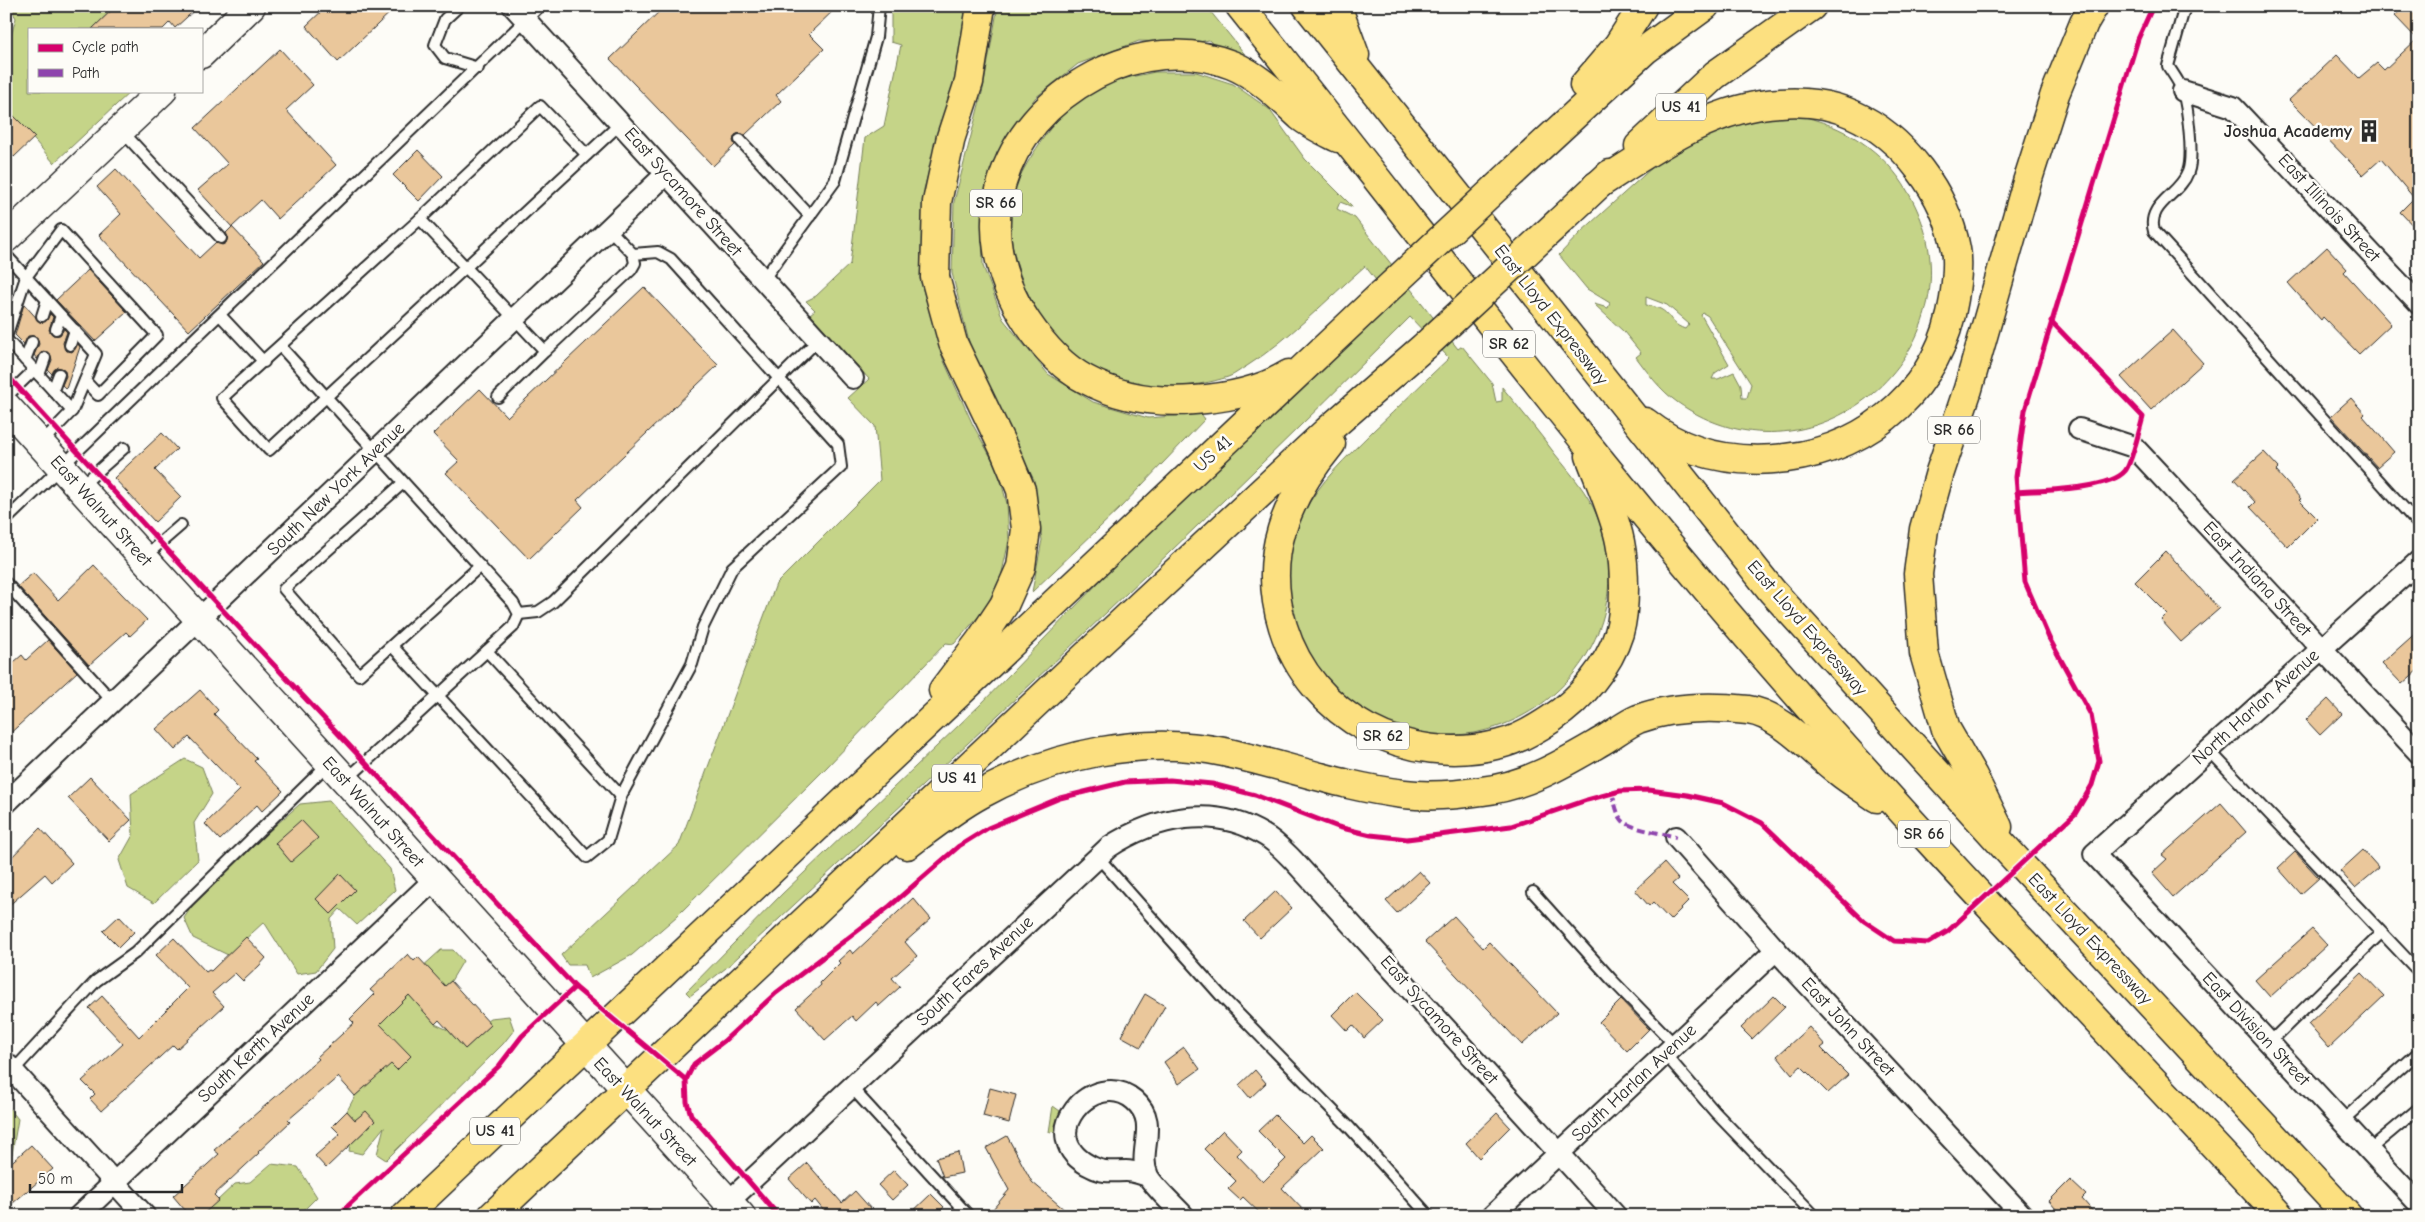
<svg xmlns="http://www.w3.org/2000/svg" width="2425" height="1222" viewBox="0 0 2425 1222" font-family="'Comic Neue',sans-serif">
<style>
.green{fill:#c5d488;stroke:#78805a;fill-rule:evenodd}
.building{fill:#eac79b;stroke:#2b2b2b}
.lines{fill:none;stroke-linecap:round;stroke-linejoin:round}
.lane-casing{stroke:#2b2b2b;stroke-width:14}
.street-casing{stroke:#2b2b2b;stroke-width:24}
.secondary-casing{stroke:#2b2b2b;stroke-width:31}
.highway-casing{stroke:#2b2b2b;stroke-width:31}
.lane{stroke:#fdfcf7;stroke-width:10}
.street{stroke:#fdfcf7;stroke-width:20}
.secondary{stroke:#fdfcf7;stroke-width:28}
.highway{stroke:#fce080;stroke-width:28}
.highway-bridge-casing{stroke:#2b2b2b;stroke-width:31;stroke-linecap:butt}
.highway-bridge{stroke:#fce080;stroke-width:28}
.quiet{stroke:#8e44ad;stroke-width:4;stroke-dasharray:8 4;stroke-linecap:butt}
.cycleway-casing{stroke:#fdfcf7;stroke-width:8}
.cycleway{stroke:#d6006c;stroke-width:5}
.labels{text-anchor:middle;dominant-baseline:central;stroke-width:5;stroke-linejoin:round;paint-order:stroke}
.shield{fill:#fdfcf7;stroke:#6a6a68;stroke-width:1}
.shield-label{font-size:16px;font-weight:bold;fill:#2b2b2b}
.poi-label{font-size:18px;font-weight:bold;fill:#2b2b2b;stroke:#fdfcf7;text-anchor:end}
.street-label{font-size:18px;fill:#2b2b2b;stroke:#fdfcf7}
</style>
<rect width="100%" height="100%" fill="#fdfcf7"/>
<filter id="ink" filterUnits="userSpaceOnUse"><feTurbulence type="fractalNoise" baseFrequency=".02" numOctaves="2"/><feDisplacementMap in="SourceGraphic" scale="10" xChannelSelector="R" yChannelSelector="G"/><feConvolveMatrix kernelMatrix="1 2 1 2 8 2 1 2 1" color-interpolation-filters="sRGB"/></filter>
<g filter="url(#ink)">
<!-- green -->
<g class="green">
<polygon points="9,6 111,6 113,9 94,27 95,29 29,29 29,91 131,91 54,163 6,107 6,54 16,18"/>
<polygon points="891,6 966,6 956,74 924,189 920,279 943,359 973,425 998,470 1007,504 1009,540 1001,577 985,609 954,644 946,643 826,768 677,916 632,955 590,978 585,965 568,965 561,955 679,845 776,584 880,480 875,426 848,398 869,379 810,314 815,310 806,301 816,296 850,264 865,138 884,126 901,45 891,42"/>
<polygon points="998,6 1206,6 1247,57 1215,47 1209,40 1194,43 1139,41 1078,64 1035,98 997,153 981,209 983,266 1003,319 1048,374 1093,402 1148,418 1201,414 1205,419 1120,508 1032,592 1042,540 1034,480 974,362 952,273 954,202 983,89"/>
<path d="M 1155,72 L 1196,72 L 1233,84 L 1269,109 L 1305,159 L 1353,207 L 1340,202 L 1337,209 L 1355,218 L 1458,349 L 1462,346 L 1492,383 L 1496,402 L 1502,401 L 1502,387 C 1520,409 1538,431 1555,454 C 1571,474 1588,493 1597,516 C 1656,664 1482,798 1354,704 C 1328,685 1308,659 1298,628 C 1286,593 1285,549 1302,515 C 1320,481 1346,458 1373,431 C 1399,407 1423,382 1449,358 L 1410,317 C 1188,540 957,754 726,968 L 690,996 L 686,992 L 782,894 L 980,705 L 1103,578 L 1252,434 L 1393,302 L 1365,266 C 1327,299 1290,339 1247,366 C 1241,369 1235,375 1228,377 C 1159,399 1090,383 1045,325 C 1033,311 1027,291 1020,274 C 1011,248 1006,216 1015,189 C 1020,173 1031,157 1040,143 C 1057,116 1084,92 1114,81 C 1127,77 1142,75 1155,72 Z"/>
<path d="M 1797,115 C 1843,125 1884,150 1908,192 C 1994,340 1816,501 1677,402 C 1660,390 1648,373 1636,357 L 1641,353 L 1624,332 L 1594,304 L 1608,308 L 1610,303 L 1587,289 L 1559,255 L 1581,232 L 1664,157 L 1737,117 ZM 1646,297 L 1667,305 L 1689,324 L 1685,329 C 1665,322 1674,309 1646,305 ZM 1703,313 L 1708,316 L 1751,384 L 1747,398 L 1742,398 L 1741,385 L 1734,372 L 1718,379 L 1712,379 L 1715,373 L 1729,364 L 1701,315 Z"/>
<polygon points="185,759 202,767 212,794 194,823 198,860 154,903 128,888 119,860 133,835 131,794"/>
<polygon points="329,801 390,869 395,890 357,925 340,909 331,919 333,949 316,971 297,974 264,922 228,955 193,938 184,918 212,877 244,853 300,804"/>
<polygon points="441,950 453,950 463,961 451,981 421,1007 435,1024 448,1030 465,1049 491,1025 487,1020 490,1018 509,1016 514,1030 503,1044 386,1160 377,1154 384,1127 362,1154 349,1151 350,1145 365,1131 347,1111 355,1096 371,1081 378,1025 429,976 421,968"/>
<polygon points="6,1104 18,1119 12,1154 6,1159"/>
<polygon points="1053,1106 1060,1111 1057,1131 1049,1132"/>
<polygon points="271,1164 298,1167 317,1197 298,1216 201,1216 235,1184 250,1182"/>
</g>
<!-- building -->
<g class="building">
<polygon points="116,6 199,6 175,28 170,22 163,29 92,29"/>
<polygon points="327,6 397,6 338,62 306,26"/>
<polygon points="665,6 838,6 809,34 824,49 776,95 781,101 745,135 739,133 735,135 733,141 735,145 713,166 610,59"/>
<polygon points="2405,6 2419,6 2419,232 2400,212 2414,198 2381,159 2363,175 2289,100 2337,55 2359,78 2377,63 2384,70 2417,39 2395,16"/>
<polygon points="280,49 313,85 286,110 336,165 278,219 261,200 232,227 198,190 228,164 195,128"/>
<polygon points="6,108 35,137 14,157 6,149"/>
<polygon points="418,150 443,176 419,201 393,175"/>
<polygon points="116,169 199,258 216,242 222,245 226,243 228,237 226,233 232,227 264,261 189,331 99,235 121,214 97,187"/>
<polygon points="2327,247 2347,269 2344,272 2391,324 2359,354 2323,317 2321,320 2288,283"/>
<polygon points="88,270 127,312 95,341 56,300"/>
<polygon points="644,287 718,365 577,500 583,507 529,559 446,473 459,461 433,434 480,389 507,417"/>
<polygon points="24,304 40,322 46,321 50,314 53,317 49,330 53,335 60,335 64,329 67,332 63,343 65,350 72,352 78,344 80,347 66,389 62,385 66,376 64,369 57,367 52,374 48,370 52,360 50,353 43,351 37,359 34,355 39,344 37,337 28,336 24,344 15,335"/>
<polygon points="2173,330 2203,363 2151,410 2121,377"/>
<polygon points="2351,398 2365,414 2363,416 2394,452 2377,467 2331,416"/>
<polygon points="162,433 177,449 155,470 181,497 155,522 114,478"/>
<polygon points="2264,452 2279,468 2276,471 2301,499 2299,500 2317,518 2288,547 2250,507 2255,502 2234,479"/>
<polygon points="2166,551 2219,609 2181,642 2161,620 2167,614 2135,582"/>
<polygon points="94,565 147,620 130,636 126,632 89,665 18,586 33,573 58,600"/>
<polygon points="2419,630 2419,669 2402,684 2382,663"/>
<polygon points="48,640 77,672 6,737 6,669 22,655 26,660"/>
<polygon points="200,690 218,710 214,714 257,759 254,761 283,791 262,811 257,805 220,840 205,824 240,790 189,737 175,750 156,729"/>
<polygon points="2328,699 2342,714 2320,735 2306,720"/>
<polygon points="90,777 131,820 109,841 68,798"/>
<polygon points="2221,803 2246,832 2173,897 2152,873 2167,859 2162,855"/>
<polygon points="301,820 318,838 291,862 275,843"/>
<polygon points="40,828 72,863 52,882 45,874 6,908 6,863"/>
<polygon points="2363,850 2379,868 2355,888 2340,871"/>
<polygon points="2295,852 2319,878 2301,894 2278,868"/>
<polygon points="1664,863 1678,879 1672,884 1689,901 1670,920 1653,902 1649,906 1635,890"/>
<polygon points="1419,871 1430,883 1397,913 1386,901"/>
<polygon points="340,874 355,890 331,914 316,899"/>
<polygon points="1276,891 1292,908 1260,938 1244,921"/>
<polygon points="913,898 931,919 905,942 917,956 892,978 900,987 879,1006 876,1002 856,1021 852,1016 825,1040 796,1008 821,985 820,983 840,963 838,961 850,950 853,954"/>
<polygon points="119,916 134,932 119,947 103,931"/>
<polygon points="1454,916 1483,948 1489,942 1557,1013 1522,1045 1425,942"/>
<polygon points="2312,929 2327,945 2270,997 2255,980"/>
<polygon points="246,937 266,958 259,966 243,981 235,973 212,993 224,1006 177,1049 173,1045 101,1111 90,1099 95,1094 82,1081 123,1044 89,1008 102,996 139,1037 188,988 156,955 174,938 206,972 209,970 211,971"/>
<polygon points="408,954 414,961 418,957 445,986 451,981 491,1025 465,1049 439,1020 435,1024 409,995 380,1024 411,1056 397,1070 391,1064 355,1096 338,1077 288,1120 290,1122 258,1152 259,1153 214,1195 219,1200 201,1216 190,1216 173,1196 219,1154 214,1150 319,1059 317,1057 354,1023 350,1019 375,994 370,990"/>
<polygon points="2362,973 2384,996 2329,1048 2308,1024"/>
<polygon points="1355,992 1383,1020 1364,1038 1353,1025 1347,1031 1332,1015"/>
<polygon points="1145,994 1165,1006 1141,1047 1121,1036"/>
<polygon points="1774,996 1785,1007 1752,1039 1741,1028"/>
<polygon points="1621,1000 1649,1029 1627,1051 1599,1022"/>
<polygon points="1809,1027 1825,1045 1821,1048 1848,1075 1828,1093 1801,1066 1792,1074 1777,1056"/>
<polygon points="1184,1047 1200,1069 1179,1084 1164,1062"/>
<polygon points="1255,1070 1266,1083 1250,1098 1239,1085"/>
<polygon points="990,1088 1016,1095 1009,1123 983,1116"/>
<polygon points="347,1111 355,1120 366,1111 375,1121 326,1168 315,1156 340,1134 332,1126"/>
<polygon points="1497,1113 1510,1127 1479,1158 1466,1143"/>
<polygon points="1275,1115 1303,1143 1311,1135 1324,1148 1282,1188 1309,1216 1263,1216 1243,1197 1240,1200 1228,1189 1236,1181 1204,1149 1223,1130 1242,1150 1237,1155 1263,1182 1286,1159 1258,1131"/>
<polygon points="1007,1136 1032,1182 1072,1216 987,1216 1009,1190 986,1148"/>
<polygon points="31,1145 53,1169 6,1209 6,1167"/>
<polygon points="958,1152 962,1173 943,1177 936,1158"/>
<polygon points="807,1163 842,1203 855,1191 871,1209 863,1216 828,1216 815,1200 811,1204 789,1179"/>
<polygon points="894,1170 908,1185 892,1200 878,1185"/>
<polygon points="2070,1180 2086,1195 2082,1199 2097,1216 2062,1216 2049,1201"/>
<polygon points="931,1194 944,1207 935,1216 908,1216"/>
</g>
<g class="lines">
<defs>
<g id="lane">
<polyline points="459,6 445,19 435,45 445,58 478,68"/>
<path d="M 2185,6 L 2168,66 C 2173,74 2180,83 2183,92 C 2188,109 2194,156 2188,172 C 2180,195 2146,204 2154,231 L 2419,525"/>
<polyline points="121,130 221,238"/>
<polyline points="740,140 810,216"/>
<polyline points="587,155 540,106 420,219 222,398 269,450 620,124"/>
<polyline points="420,219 545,351 631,270 635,263 633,254 609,229"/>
<polyline points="6,255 96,354 72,411 40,444"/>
<polyline points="763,280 835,181 876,37 879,6"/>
<polyline points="220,315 264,362"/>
<polyline points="42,316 47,300"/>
<polyline points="56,329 61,316"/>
<polyline points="6,337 26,277 61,230 157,335 98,395 85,381"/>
<polyline points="6,339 72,411"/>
<polyline points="70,345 75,330"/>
<polyline points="281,347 513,603 519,614 513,627 346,780"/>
<polyline points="25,360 32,342"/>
<polyline points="39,375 45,358"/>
<polyline points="53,390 59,374"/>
<polyline points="6,397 34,370"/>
<polyline points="498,397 545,351"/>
<polyline points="403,483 284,589 359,675 480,566"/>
<polyline points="80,487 124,448"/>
<polyline points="6,520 540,6"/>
<polyline points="144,557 181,525"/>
<polyline points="6,583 113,702"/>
<polyline points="519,614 538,612 553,602 818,340"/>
<polyline points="392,646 587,857 608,840 621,796 692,664 703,627 732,568 841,467 838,444 671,259 658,252 633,254"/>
<polyline points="487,651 621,796"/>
<polyline points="2209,750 2419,972"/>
<polyline points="1097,856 1223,998 1350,1128 1429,1216"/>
<polyline points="1533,892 1612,980 1675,1045"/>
<polyline points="2269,1043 2381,933"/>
<polyline points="1665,1054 1715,1112 1815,1216"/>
<polyline points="11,1073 96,981 135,953 329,763"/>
<polyline points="851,1087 969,1216"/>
<polyline points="2342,1121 2419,1052"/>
<polyline points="2369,1150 2419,1108"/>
<polyline points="646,1216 648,1216"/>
</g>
<g id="street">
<polyline points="513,6 853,378"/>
<polyline points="2183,91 2233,107 2419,304"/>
<polyline points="2079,429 2134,447 2419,753"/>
<polyline points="2419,561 2094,854 2419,1204"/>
<polyline points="6,803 666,174"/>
<polyline points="1676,837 1776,950 2023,1216"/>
<polyline points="6,1063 145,1216"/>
<path d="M 1148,1176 C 1141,1174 1133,1171 1126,1171 C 1113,1171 1103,1173 1092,1167 C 1030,1138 1094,1066 1134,1100 C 1161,1123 1136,1151 1148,1176 C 1153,1186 1175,1206 1184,1216"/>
<path d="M 728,1202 L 1109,847 C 1155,817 1214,804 1264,835 C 1275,841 1284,851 1293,860 L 1616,1216"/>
<polyline points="79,1216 434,880"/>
<polyline points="1492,1216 1776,950"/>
</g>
<g id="secondary">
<polyline points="201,54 251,6"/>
<polyline points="6,238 162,91"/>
<polyline points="6,406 741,1216"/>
</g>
<g id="highway">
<path d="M 1240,6 C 1404,211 1562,420 1732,619 C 1907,824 2096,1018 2280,1216"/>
<polyline points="1307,6 1772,591 2010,853 2348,1216"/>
<polyline points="1337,6 1355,55"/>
<polyline points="1584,85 1618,45 1643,6"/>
<polyline points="1639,146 1715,75 1812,6"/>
<polyline points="1513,172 1645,50 1705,6"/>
<path d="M 1596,186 C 1651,151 1712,106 1780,103 C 1803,101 1830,104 1852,114 C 1904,137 1946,194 1956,249 C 1959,264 1956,284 1954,299 C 1941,385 1872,448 1786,458 C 1734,464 1686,455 1645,422"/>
<polyline points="1560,221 1610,174"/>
<path d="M 1289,374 C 1261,391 1226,398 1194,400 C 1157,403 1118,397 1085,379 C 1062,367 1042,344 1027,322 C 966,230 998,126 1095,75 C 1137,53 1188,47 1232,65 C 1259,76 1280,98 1301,117 C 1311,125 1326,132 1338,138"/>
<path d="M 1331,444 C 1286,499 1261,556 1283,627 C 1311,718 1408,768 1500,744 C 1518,740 1536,729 1551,719 C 1580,700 1609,666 1619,633 C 1626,609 1625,567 1620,542 C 1615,515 1600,483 1590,456"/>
<polyline points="943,690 980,641 1004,605 1021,567 1026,529 1021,490 1004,449 953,343 935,277 937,202 951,137 969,82 981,6"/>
<polyline points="1998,827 1973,776 1946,729 1924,653 1918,574 1924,529 1940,472 1968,389 2027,182 2055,94 2084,23 2094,6"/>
<path d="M 907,845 C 931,827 955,808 981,794 C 1054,754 1142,735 1224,752 C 1284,765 1343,787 1404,794 C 1430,797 1456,795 1482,791 C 1527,786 1564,763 1602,741 C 1614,734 1626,724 1638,719 C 1673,706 1712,706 1748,710 C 1780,714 1813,752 1838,771 C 1850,781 1864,789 1877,798"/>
<polyline points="405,1216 1382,294"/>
<polyline points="492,1216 1090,652 1327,431 1426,345"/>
</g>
</defs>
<!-- lane casing -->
<use href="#lane" class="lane-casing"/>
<!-- street casing -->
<use href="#street" class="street-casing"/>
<!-- secondary casing -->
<use href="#secondary" class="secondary-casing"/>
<!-- highway casing -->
<use href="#highway" class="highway-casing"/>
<!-- lane -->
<use href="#lane" class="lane"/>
<!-- street -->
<use href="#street" class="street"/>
<!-- secondary -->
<use href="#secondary" class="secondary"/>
<!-- highway -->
<use href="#highway" class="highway"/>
<defs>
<g id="highway-bridge">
<polyline points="1382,294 1513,172"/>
<polyline points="1426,345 1560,221"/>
</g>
</defs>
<!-- highway-bridge casing -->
<use href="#highway-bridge" class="highway-bridge-casing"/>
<!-- highway-bridge -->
<use href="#highway-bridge" class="highway-bridge"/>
<!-- quiet -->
<path class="quiet" d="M 1612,793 C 1615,802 1616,813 1622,820 C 1629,829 1663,833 1676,837"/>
<defs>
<g id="cycleway">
<polyline points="6,374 217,604 575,987 686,1080"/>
<path d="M 2017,492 C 2042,490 2109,490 2125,471 C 2131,465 2140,428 2143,417 L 2051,321"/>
<polyline points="337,1216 499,1066 522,1036 575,987"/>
<polyline points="779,1216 691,1115 687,1102 686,1080 694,1064 724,1041 776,993 890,906 959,846 988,828 1060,798 1125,782 1170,780 1212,784 1255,795 1338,827 1371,835 1407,839 1511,826 1587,800 1620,791 1649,790 1687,795 1723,803 1762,823 1864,921 1894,941 1928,943 1948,931 2075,814 2092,785 2099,761 2091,715 2049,638 2025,582 2016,477 2025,410 2138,39 2153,6"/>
</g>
</defs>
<!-- cycleway casing -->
<use href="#cycleway" class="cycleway-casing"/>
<!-- cycleway -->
<use href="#cycleway" class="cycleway"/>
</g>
</g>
<!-- icons -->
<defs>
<symbol id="building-bare" viewBox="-9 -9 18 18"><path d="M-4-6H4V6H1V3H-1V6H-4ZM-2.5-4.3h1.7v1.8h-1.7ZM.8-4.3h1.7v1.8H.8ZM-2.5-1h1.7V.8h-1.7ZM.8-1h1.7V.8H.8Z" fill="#2b2b2b" stroke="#fdfcf7" stroke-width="2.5" paint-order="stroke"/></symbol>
</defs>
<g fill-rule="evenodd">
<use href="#building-bare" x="2353" y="115" width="32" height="32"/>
</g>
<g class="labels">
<!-- shield labels -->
<g class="shield">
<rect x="1656" y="93.5" width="50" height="27" rx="4"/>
<rect x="970" y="189.5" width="52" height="27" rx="4"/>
<rect x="1483" y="330.5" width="52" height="27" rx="4"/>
<rect x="1928" y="416.5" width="52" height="27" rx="4"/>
<rect x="1357" y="722.5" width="52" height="27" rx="4"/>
<rect x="932" y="764.5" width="50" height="27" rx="4"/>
<rect x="1898" y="820.5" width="52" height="27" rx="4"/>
<rect x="470" y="1117.5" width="50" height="27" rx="4"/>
</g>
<g class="shield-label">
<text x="1681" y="107">US 41</text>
<text x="996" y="203">SR 66</text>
<text x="1509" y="344">SR 62</text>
<text x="1954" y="430">SR 66</text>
<text x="1383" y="736">SR 62</text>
<text x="957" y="778">US 41</text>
<text x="1924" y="834">SR 66</text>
<text x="495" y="1131">US 41</text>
</g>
<!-- poi labels -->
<g class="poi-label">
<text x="2352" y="131">Joshua Academy</text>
</g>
<!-- street labels -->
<g class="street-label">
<text transform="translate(683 192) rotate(48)">East Sycamore Street</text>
<text transform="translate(2329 208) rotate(47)">East Illinois Street</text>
<text transform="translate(1551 315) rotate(52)">East Lloyd Expressway</text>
<text transform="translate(1213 454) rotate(-43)">US 41</text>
<text transform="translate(336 489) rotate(-44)">South New York Avenue</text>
<text transform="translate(101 511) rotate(48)">East Walnut Street</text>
<text transform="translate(2257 579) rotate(47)">East Indiana Street</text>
<text transform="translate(1807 628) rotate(49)">East Lloyd Expressway</text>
<text transform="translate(2256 707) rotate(-42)">North Harlan Avenue</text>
<text transform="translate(373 812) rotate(48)">East Walnut Street</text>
<text transform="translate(2090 939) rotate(47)">East Lloyd Expressway</text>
<text transform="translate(975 971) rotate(-43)">South Fares Avenue</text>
<text transform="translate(1439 1020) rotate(48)">East Sycamore Street</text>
<text transform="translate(1848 1027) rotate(47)">East John Street</text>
<text transform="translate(2256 1029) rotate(47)">East Division Street</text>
<text transform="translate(256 1048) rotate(-43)">South Kerth Avenue</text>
<text transform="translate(1634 1083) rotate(-43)">South Harlan Avenue</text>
<text transform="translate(645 1112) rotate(47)">East Walnut Street</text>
</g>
</g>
<!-- margin -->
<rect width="2425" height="1222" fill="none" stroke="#fdfcf7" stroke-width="25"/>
<rect x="12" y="12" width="2400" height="1197" fill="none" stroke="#2b2b2b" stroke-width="2" filter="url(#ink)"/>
<!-- legend -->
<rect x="28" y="28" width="175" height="65" fill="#fdfcf7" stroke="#a9a8a5"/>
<rect x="38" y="44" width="25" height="8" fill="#d6006c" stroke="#a9a8a5"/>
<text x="72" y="52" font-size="15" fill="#2b2b2b">Cycle path</text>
<rect x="38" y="69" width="25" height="8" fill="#8e44ad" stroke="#a9a8a5"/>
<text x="72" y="78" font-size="15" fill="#2b2b2b">Path</text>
<!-- scale -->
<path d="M30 1184v8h152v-8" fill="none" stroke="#2b2b2b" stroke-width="2.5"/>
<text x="38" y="1184" font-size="15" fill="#2b2b2b" stroke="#fdfcf7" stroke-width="4" paint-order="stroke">50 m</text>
</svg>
